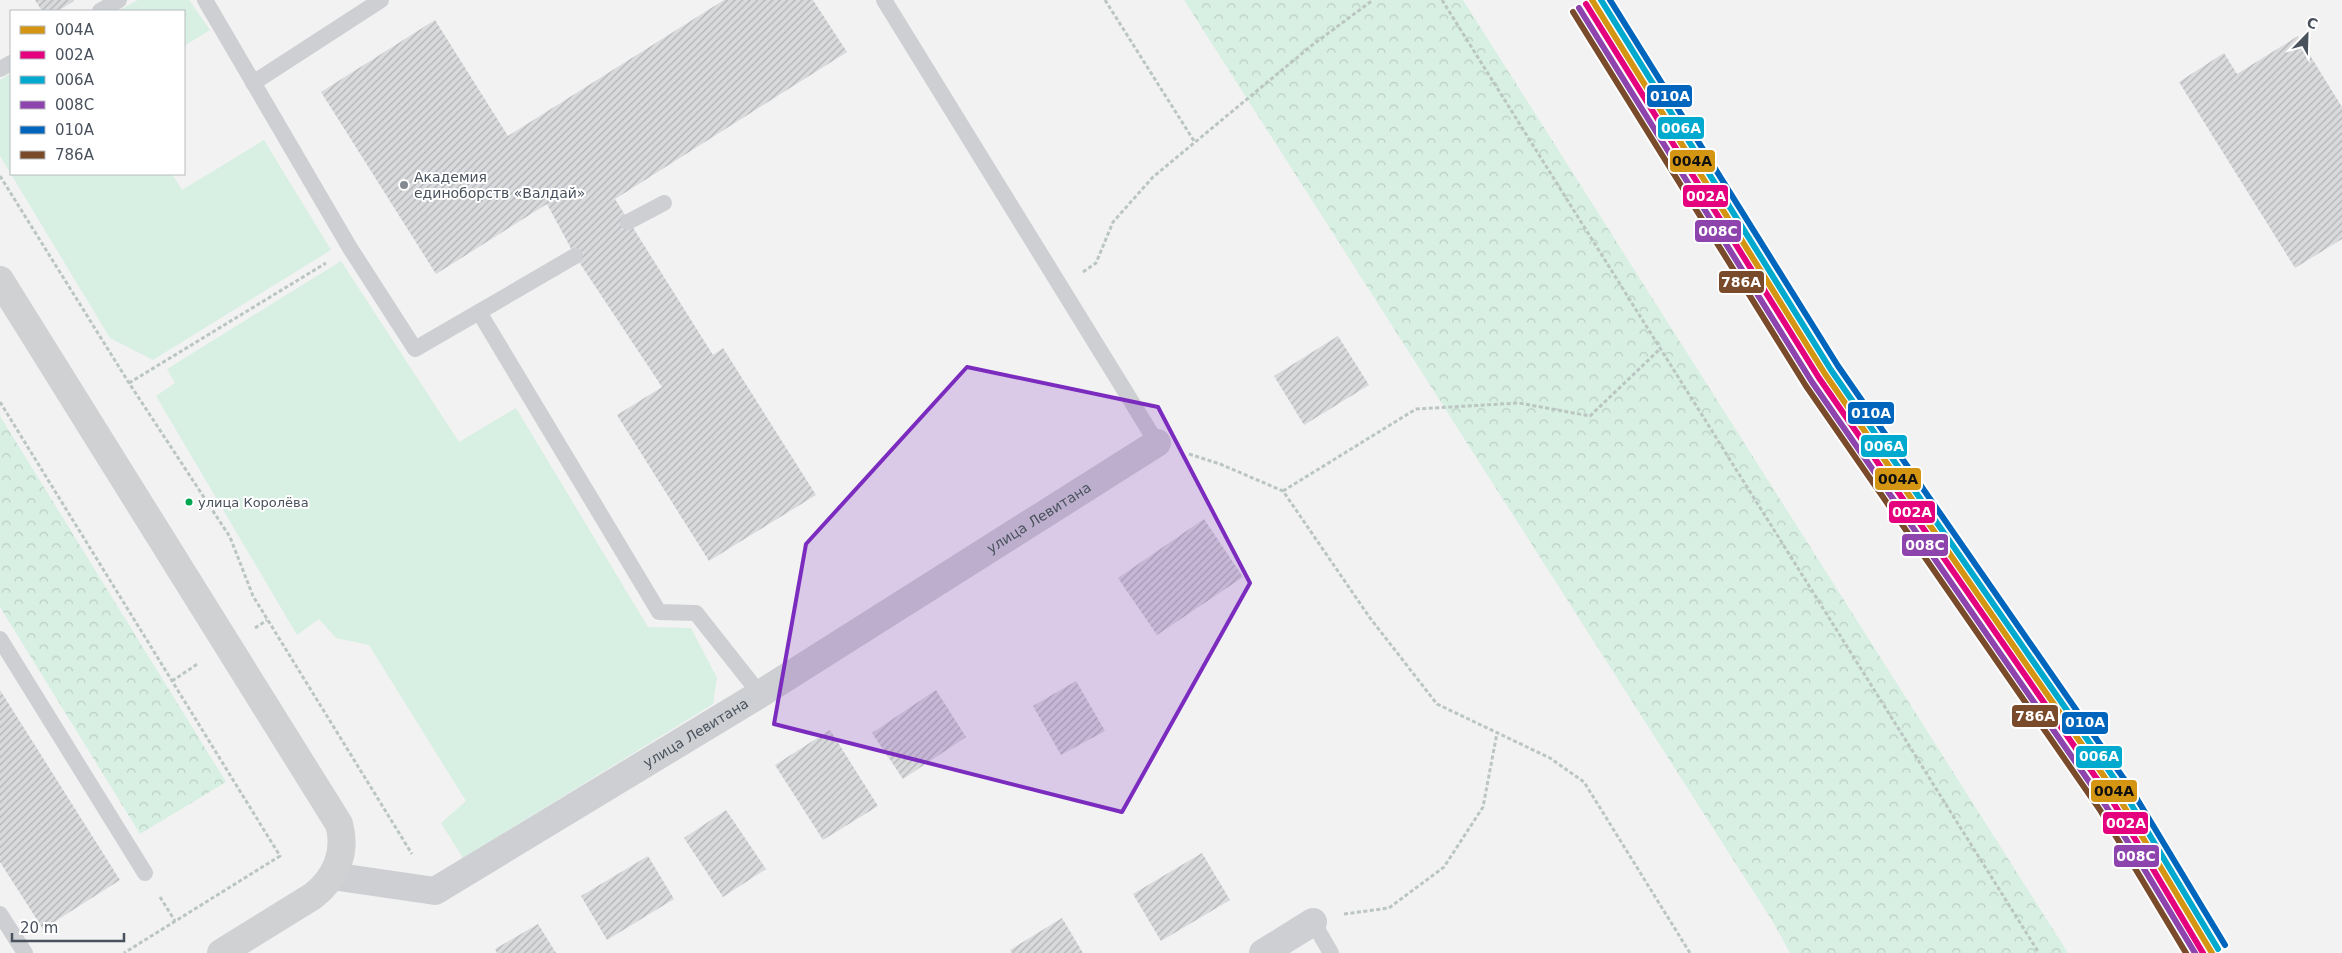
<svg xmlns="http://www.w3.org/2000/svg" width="2342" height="953" viewBox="0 0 2342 953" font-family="'DejaVu Sans',sans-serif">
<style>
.green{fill:#d8efe3}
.forest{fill:url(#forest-crowns)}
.building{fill:url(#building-hatch)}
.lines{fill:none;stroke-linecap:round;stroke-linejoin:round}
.path{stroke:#bbc6c3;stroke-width:3;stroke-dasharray:4 2.5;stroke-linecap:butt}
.lane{stroke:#cdcfd2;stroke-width:16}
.street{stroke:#cdcfd2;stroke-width:28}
.secondary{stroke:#cfd1d3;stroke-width:28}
.rail-1-casing{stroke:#fff;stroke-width:10}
.rail-2-casing{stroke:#fff;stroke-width:10}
.rail-3-casing{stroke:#fff;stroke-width:10}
.rail-4-casing{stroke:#fff;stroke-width:10}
.rail-5-casing{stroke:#fff;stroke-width:10}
.rail-6-casing{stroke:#fff;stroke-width:10}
.rail-1{stroke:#d49513;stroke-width:6}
.rail-2{stroke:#e5007d;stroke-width:6}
.rail-3{stroke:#00a9ce;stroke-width:6}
.rail-4{stroke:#8e44ad;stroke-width:6}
.rail-5{stroke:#0065bd;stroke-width:6}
.rail-6{stroke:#7a4b2a;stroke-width:6}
.marked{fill:#7b2cbf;fill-opacity:0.2;stroke:#7b2cbf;stroke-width:4;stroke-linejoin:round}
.poi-dot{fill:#848a91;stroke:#fff;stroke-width:2}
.bus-dot{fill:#00a651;stroke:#fff;stroke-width:2}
.labels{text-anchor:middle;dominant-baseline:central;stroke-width:4;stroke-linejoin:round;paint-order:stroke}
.bus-label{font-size:13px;fill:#49525d;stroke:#fff;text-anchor:start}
.poi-label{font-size:14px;fill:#49525d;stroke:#fff;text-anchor:start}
.street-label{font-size:14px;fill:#49525d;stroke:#fff}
.line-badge{stroke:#fff;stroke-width:2}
.badge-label{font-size:14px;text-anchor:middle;font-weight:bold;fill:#fff}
.pale-badge-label{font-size:14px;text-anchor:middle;font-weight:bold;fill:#111}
</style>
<defs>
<pattern id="forest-crowns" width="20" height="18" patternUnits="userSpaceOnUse" patternTransform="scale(1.25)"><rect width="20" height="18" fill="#d8efe3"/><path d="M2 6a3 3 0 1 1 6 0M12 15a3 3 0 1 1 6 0" fill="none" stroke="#bbcfc5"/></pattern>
<pattern id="building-hatch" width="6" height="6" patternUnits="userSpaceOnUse" patternTransform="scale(1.25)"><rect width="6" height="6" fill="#d9dadc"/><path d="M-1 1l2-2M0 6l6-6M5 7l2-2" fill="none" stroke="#b2b3b6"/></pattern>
</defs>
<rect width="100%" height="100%" fill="#f2f2f2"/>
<!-- green -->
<g class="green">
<polygon points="138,0 189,0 210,30 184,46 184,11 118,11"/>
<polygon points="11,73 11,174 172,174 182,190 264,140 331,250 153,360 110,338 0,156 0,80"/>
<polygon points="341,261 459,442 516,408 648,627 691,628 717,678 713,704 463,858 441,823 466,801 369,645 336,638 319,619 297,635 156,396 175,383 167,369"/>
</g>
<!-- forest -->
<g class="forest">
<polygon points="1184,0 1463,0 2068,953 1790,953 1773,922"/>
<polygon points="0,416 226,782 140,834 0,607"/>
</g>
<!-- building -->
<g class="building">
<polygon points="35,0 73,0 74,1 58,11 42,11"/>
<polygon points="724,0 813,0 847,52 615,199 713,355 723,348 816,495 709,561 617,415 662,387 575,256 547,204 436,274 321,92 435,20 508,136"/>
<polygon points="2298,36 2342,107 2342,239 2295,268 2179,82 2224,53 2237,74"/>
<polygon points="1338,336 1369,385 1304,425 1274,376"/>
<polygon points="1204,519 1243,577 1157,635 1118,578"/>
<polygon points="1076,681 1105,731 1061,755 1033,706"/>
<polygon points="0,690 120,880 43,929 0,862"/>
<polygon points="936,690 966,737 903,779 872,733"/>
<polygon points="830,730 878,806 823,840 775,765"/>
<polygon points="726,810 766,869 723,897 684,838"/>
<polygon points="1202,853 1230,900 1161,941 1133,894"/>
<polygon points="648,856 674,899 607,940 581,896"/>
<polygon points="1062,918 1083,953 1012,953 1010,950"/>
<polygon points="538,924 556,953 497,953 495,949"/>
</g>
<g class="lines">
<!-- path -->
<g class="path">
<polyline points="1105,0 1194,141"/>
<polyline points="1442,0 2039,953"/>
<polyline points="0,176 129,383 230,537 253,596 412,854"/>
<polyline points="1083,272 1096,263 1113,222 1153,177 1311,46 1373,0"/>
<polyline points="129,383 326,263"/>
<polyline points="0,402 280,856 124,953"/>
<polyline points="1189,454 1220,464 1283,491 1370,618 1437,704 1550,758 1584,782 1690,953"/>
<polyline points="1283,491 1416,409 1519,403 1590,416 1661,348"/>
<polyline points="255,628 267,620"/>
<polyline points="172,681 199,663"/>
<polyline points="160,897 175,921"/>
<polyline points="1344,914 1389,908 1444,867 1483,807 1497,733"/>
</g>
<!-- lane -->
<g class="lane">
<polyline points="205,0 350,248 415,349 479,312 659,612 696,613 760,694"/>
<polyline points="884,0 1157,443"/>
<polyline points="100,11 119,0"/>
<polyline points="0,69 11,63"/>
<polyline points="253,83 381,0"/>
<polyline points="628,222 664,203"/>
<polyline points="479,312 575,256"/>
<polyline points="0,639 145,873"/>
<polyline points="0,914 25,953"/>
<polyline points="1313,922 1331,953"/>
</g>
<!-- street -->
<g class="street">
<path id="s1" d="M 332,876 L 435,891 L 760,694 L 1157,443"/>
<polyline points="1263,953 1313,922"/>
</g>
<!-- secondary -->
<path class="secondary" d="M 0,280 L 339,824 C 347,852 336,878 313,896 L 221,953"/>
<defs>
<polyline id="rail-1" points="1592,0 1825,374 2119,798 2212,953"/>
<polyline id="rail-2" points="1586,4 1819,378 2113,802 2203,953"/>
<polyline id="rail-3" points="1601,0 1831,370 2125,794 2218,949"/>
<polyline id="rail-4" points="1579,8 1812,382 2106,806 2195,953"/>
<polyline id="rail-5" points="1610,0 1838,366 2131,789 2225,945"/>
<polyline id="rail-6" points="1573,12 1806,386 2100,810 2186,953"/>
</defs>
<!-- rail-1 casing -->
<use href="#rail-1" class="rail-1-casing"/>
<!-- rail-2 casing -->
<use href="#rail-2" class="rail-2-casing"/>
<!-- rail-3 casing -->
<use href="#rail-3" class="rail-3-casing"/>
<!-- rail-4 casing -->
<use href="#rail-4" class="rail-4-casing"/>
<!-- rail-5 casing -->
<use href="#rail-5" class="rail-5-casing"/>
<!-- rail-6 casing -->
<use href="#rail-6" class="rail-6-casing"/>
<!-- rail-1 -->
<use href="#rail-1" class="rail-1"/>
<!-- rail-2 -->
<use href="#rail-2" class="rail-2"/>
<!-- rail-3 -->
<use href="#rail-3" class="rail-3"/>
<!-- rail-4 -->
<use href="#rail-4" class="rail-4"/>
<!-- rail-5 -->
<use href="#rail-5" class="rail-5"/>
<!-- rail-6 -->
<use href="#rail-6" class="rail-6"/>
</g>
<!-- marked area -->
<path class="marked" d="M 967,367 L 1158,407 L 1250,583 L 1122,812 L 774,724 L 806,544 Z"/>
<!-- markers -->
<circle class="poi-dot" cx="404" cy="185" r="5"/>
<circle class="bus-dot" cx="189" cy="502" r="4.5"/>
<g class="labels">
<!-- bus labels -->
<g class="bus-label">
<text x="198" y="502">улица Королёва</text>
</g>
<!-- poi labels -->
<g class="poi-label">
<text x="414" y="177">Академия<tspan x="414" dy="16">единоборств «Валдай»</tspan></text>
</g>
<!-- street labels -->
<g class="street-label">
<text stroke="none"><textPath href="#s1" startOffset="814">улица Левитана</textPath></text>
<text stroke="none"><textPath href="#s1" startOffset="409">улица Левитана</textPath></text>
</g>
</g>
<g class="line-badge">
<rect x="1646" y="84" width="47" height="24" rx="5" fill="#0065bd"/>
<rect x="1657" y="116" width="48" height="24" rx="5" fill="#00a9ce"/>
<rect x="1669" y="149" width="47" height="24" rx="5" fill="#d49513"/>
<rect x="1682" y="184" width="47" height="24" rx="5" fill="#e5007d"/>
<rect x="1694" y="219" width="48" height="24" rx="5" fill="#8e44ad"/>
<rect x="1718" y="270" width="47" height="24" rx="5" fill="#7a4b2a"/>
<rect x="1847" y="401" width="48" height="24" rx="5" fill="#0065bd"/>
<rect x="1860" y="434" width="48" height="24" rx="5" fill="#00a9ce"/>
<rect x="1874" y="467" width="48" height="24" rx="5" fill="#d49513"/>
<rect x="1888" y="500" width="48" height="24" rx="5" fill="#e5007d"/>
<rect x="1901" y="533" width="48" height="24" rx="5" fill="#8e44ad"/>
<rect x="2011" y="704" width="48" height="24" rx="5" fill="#7a4b2a"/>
<rect x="2061" y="711" width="48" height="24" rx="5" fill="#0065bd"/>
<rect x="2075" y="745" width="48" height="24" rx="5" fill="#00a9ce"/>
<rect x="2090" y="779" width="48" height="24" rx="5" fill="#d49513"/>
<rect x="2102" y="811" width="47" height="24" rx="5" fill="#e5007d"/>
<rect x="2113" y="844" width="47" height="24" rx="5" fill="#8e44ad"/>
</g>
<g class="badge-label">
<text x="1670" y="101">010А</text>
<text x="1681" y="133">006А</text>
<text x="1706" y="201">002А</text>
<text x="1718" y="236">008С</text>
<text x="1741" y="287">786А</text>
<text x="1871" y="418">010А</text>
<text x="1884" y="451">006А</text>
<text x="1912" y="517">002А</text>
<text x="1925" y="550">008С</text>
<text x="2035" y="721">786А</text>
<text x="2085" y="727">010А</text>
<text x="2099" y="761">006А</text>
<text x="2126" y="828">002А</text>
<text x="2136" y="861">008С</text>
</g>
<g class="pale-badge-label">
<text x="1692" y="166">004А</text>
<text x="1898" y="484">004А</text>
<text x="2114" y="796">004А</text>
</g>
<!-- legend -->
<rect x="10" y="10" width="175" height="165" fill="#ffffff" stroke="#b6babe"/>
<rect x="20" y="26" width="25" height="8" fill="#d49513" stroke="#b6babe"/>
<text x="55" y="35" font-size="15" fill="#49525d">004А</text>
<rect x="20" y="51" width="25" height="8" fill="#e5007d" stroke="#b6babe"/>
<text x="55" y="60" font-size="15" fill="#49525d">002А</text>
<rect x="20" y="76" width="25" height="8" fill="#00a9ce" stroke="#b6babe"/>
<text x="55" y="85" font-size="15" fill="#49525d">006А</text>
<rect x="20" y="101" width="25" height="8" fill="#8e44ad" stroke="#b6babe"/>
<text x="55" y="110" font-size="15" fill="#49525d">008С</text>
<rect x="20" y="126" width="25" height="8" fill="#0065bd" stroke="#b6babe"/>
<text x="55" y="135" font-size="15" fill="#49525d">010А</text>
<rect x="20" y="151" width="25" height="8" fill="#7a4b2a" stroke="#b6babe"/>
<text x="55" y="160" font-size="15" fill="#49525d">786А</text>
<!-- north arrow -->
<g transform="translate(2307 35) rotate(23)" stroke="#ffffff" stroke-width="4" paint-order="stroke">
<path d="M0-4L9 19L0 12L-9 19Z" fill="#49525d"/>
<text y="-8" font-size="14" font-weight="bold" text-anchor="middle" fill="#49525d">С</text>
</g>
<!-- scale -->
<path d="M12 933v8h112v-8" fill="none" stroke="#49525d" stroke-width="2.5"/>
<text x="20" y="933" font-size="15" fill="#49525d" stroke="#ffffff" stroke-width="4" paint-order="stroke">20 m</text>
</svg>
